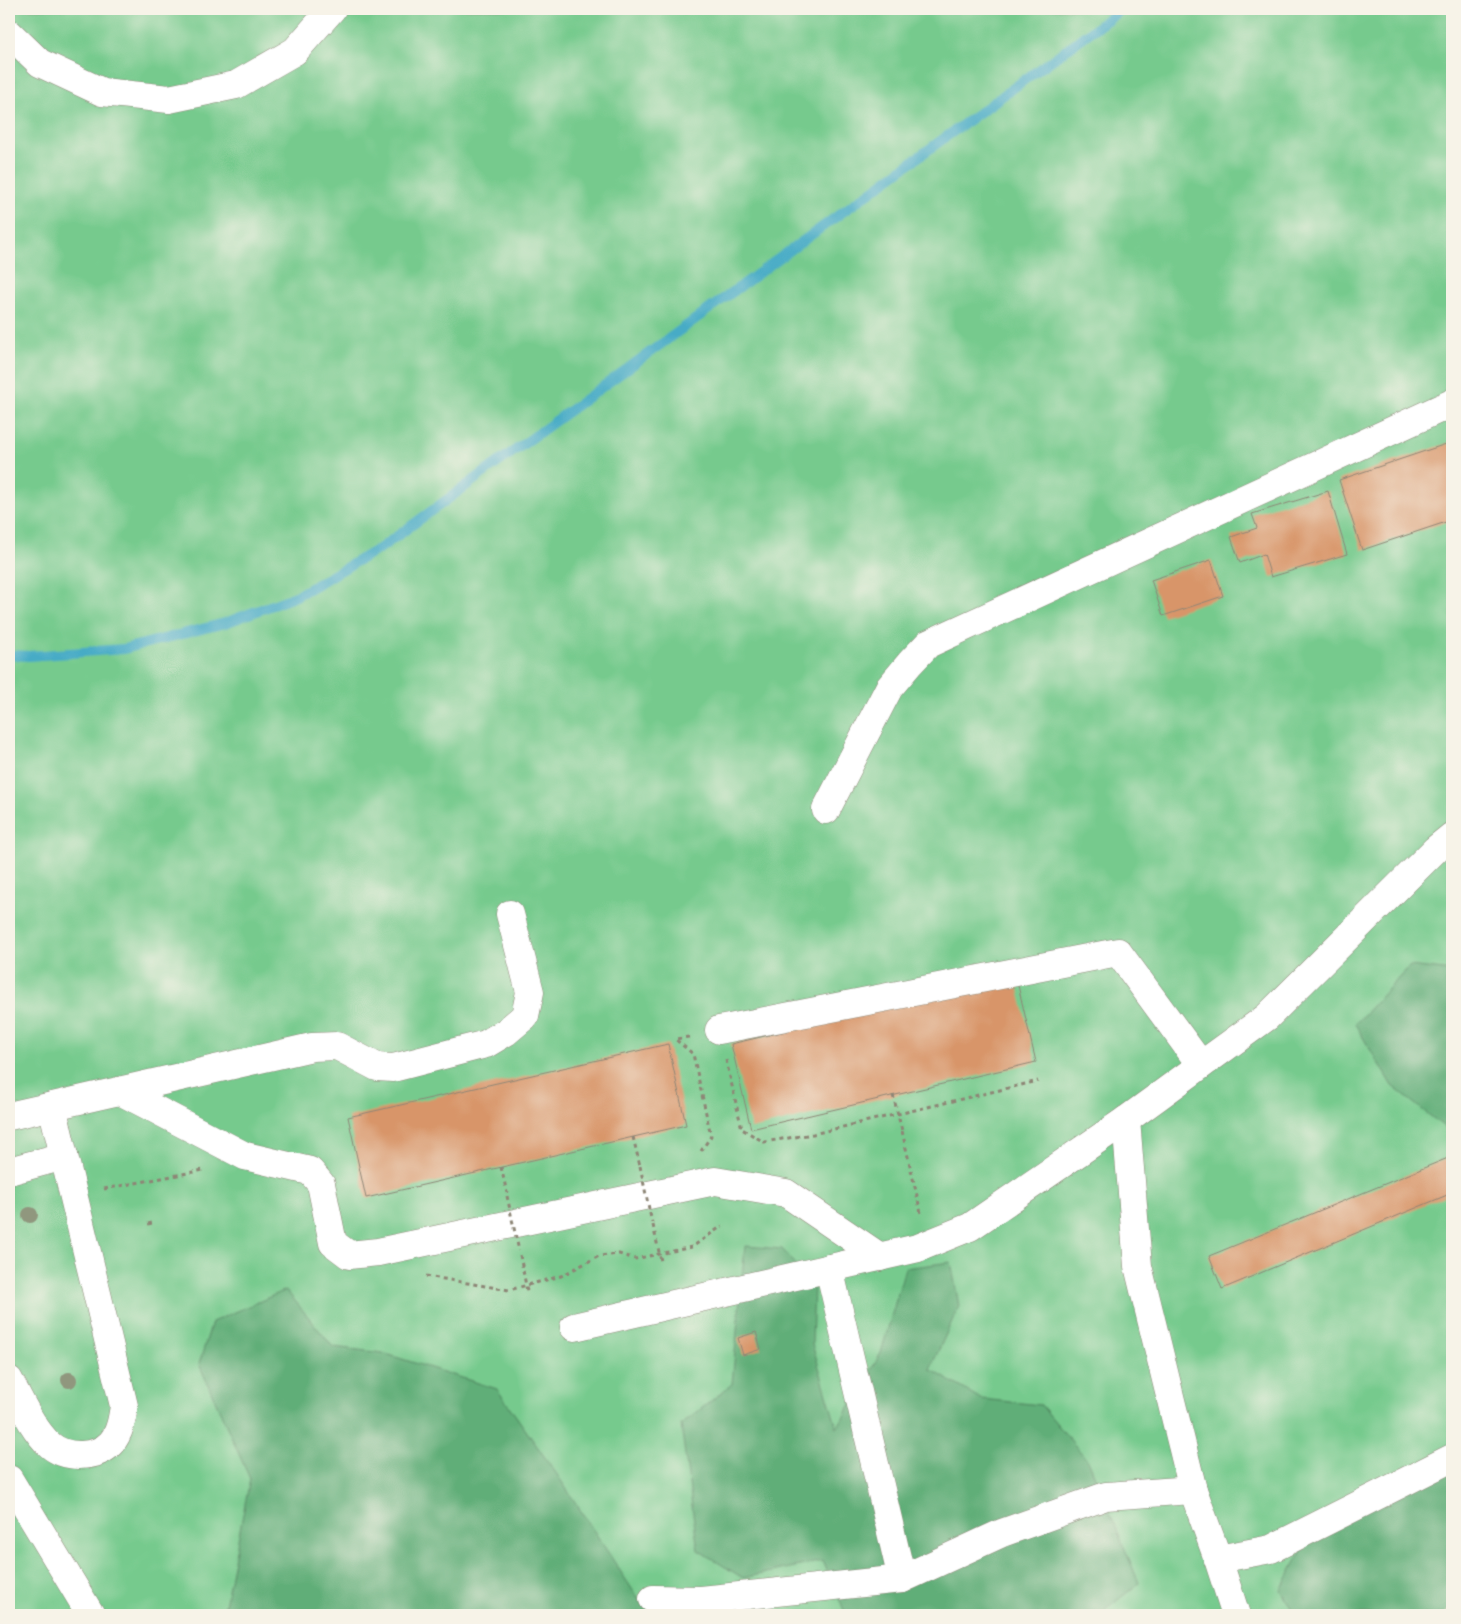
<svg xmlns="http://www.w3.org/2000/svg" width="1461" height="1624" viewBox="0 0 1461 1624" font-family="Caveat,sans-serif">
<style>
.green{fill:#76ca8d;stroke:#507a5c}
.forest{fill:#60ae78;stroke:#466c52}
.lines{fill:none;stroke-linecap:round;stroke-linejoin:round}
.stream{stroke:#46abc6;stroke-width:10}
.building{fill:#d89569}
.minor-casing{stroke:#8d8676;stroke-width:29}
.path{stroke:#8d8676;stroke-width:3;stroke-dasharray:4 4;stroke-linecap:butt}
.minor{stroke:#fff;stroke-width:28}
.path-bridge{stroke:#8d8676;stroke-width:3;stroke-dasharray:4 4;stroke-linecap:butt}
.tree{fill:#90977e}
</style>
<rect width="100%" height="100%" fill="#f7f3e8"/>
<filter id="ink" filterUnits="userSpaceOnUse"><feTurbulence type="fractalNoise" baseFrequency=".02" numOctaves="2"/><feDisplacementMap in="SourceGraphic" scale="10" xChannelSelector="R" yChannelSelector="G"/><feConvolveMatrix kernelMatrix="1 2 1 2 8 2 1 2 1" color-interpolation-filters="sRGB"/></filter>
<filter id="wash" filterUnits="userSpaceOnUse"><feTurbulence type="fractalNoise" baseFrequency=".0096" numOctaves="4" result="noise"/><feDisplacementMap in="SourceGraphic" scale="20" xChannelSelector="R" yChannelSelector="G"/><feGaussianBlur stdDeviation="1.12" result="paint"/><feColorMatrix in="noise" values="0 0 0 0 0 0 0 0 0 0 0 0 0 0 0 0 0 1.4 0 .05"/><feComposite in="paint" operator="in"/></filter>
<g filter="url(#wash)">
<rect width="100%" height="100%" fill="#efe0c0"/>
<!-- green -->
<polygon class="green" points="9,9 1452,9 1452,1568 1298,1615 9,1615"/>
<!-- forest -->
<g class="forest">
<polygon points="1410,966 1452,971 1452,1133 1392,1086 1355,1024"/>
<polygon points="745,1246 782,1249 814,1284 812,1344 837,1428 881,1353 905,1268 951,1262 959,1306 930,1369 981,1399 1041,1405 1089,1462 1139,1583 1099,1615 846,1615 823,1561 743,1578 698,1550 681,1425 732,1384"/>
<polygon points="286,1290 333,1347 383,1353 497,1389 558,1476 649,1615 225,1615 224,1611 250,1479 199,1364 212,1322"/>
<polygon points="1452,1460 1452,1608 1444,1615 1295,1615 1281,1590 1320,1516"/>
</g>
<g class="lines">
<!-- stream -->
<polyline class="stream" points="9,655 29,656 124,649 225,623 296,596 382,547 1122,9"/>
</g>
<g id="blocks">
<!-- building -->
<g class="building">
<polygon points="1452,442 1452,520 1362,550 1339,480"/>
<polygon points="1328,491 1347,554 1271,577 1264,554 1240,563 1231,537 1257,528 1252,514"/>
<polygon points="1211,560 1223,596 1163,616 1151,580"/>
<polygon points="1016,977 1036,1062 751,1129 731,1044"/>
<polygon points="668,1044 686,1125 366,1198 348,1117"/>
<polygon points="1448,1158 1452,1169 1452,1193 1222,1289 1209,1256"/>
<polygon points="756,1332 761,1349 743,1355 738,1338"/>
</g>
</g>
</g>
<g filter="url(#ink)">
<use href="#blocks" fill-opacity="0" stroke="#8d8676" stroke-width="1"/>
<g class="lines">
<defs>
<g id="minor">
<polyline points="9,33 40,63 102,92 169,99 236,85 295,51 332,9"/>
<polyline points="826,810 889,688 910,663 928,644 1452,403"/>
<polyline points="719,1030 1118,952 1201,1065"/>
<polyline points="120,1091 245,1156 310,1171 321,1184 333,1243 349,1255 378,1252 715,1181 786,1193 880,1257"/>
<polyline points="9,1116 312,1047 337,1046 377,1067 393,1068 486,1044 506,1032 525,1016 530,992 510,914"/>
<polyline points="1126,1120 1138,1266 1193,1490 1218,1559 1236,1615"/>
<polyline points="9,1171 64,1156"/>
<polyline points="829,1268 902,1579"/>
<polyline points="574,1327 918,1248 970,1227 1126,1120 1267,1017 1436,849 1452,836"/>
<path d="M 9,1380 C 20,1400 33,1430 50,1445 C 66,1459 97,1458 111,1443 C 120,1433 122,1419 124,1406 L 52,1106"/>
<polyline points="9,1479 91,1615"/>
<polyline points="1218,1559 1271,1549 1452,1458"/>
<polyline points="653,1599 701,1600 902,1579 1002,1533 1106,1496 1193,1490"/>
</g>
</defs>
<!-- minor casing -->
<use href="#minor" class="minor-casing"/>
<!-- path -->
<g class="path">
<polyline points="689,1037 675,1039 693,1054 711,1136 701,1151"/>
<polyline points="726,1060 742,1129 764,1142 813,1134 1038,1081"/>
<polyline points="902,1131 921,1213"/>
<polyline points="633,1137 640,1166"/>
<polyline points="501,1167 507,1193"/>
<polyline points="104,1189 203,1170"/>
<polyline points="148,1224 152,1223"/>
<polyline points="653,1225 661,1261"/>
<polyline points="520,1255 527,1291"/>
<polyline points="426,1276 509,1290 561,1276 599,1256 619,1254 635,1259 692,1247 722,1226"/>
</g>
<!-- minor -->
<use href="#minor" class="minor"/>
<!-- path-bridge -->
<g class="path-bridge">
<polyline points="893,1095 902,1131"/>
<polyline points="640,1166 652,1223"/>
<polyline points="507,1196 519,1251"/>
</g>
</g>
<!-- trees -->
<g class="tree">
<circle cx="30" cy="1215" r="8"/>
<circle cx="69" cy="1380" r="8"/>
</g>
</g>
<!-- margin -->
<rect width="1461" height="1624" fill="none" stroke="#f7f3e8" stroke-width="30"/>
</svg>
